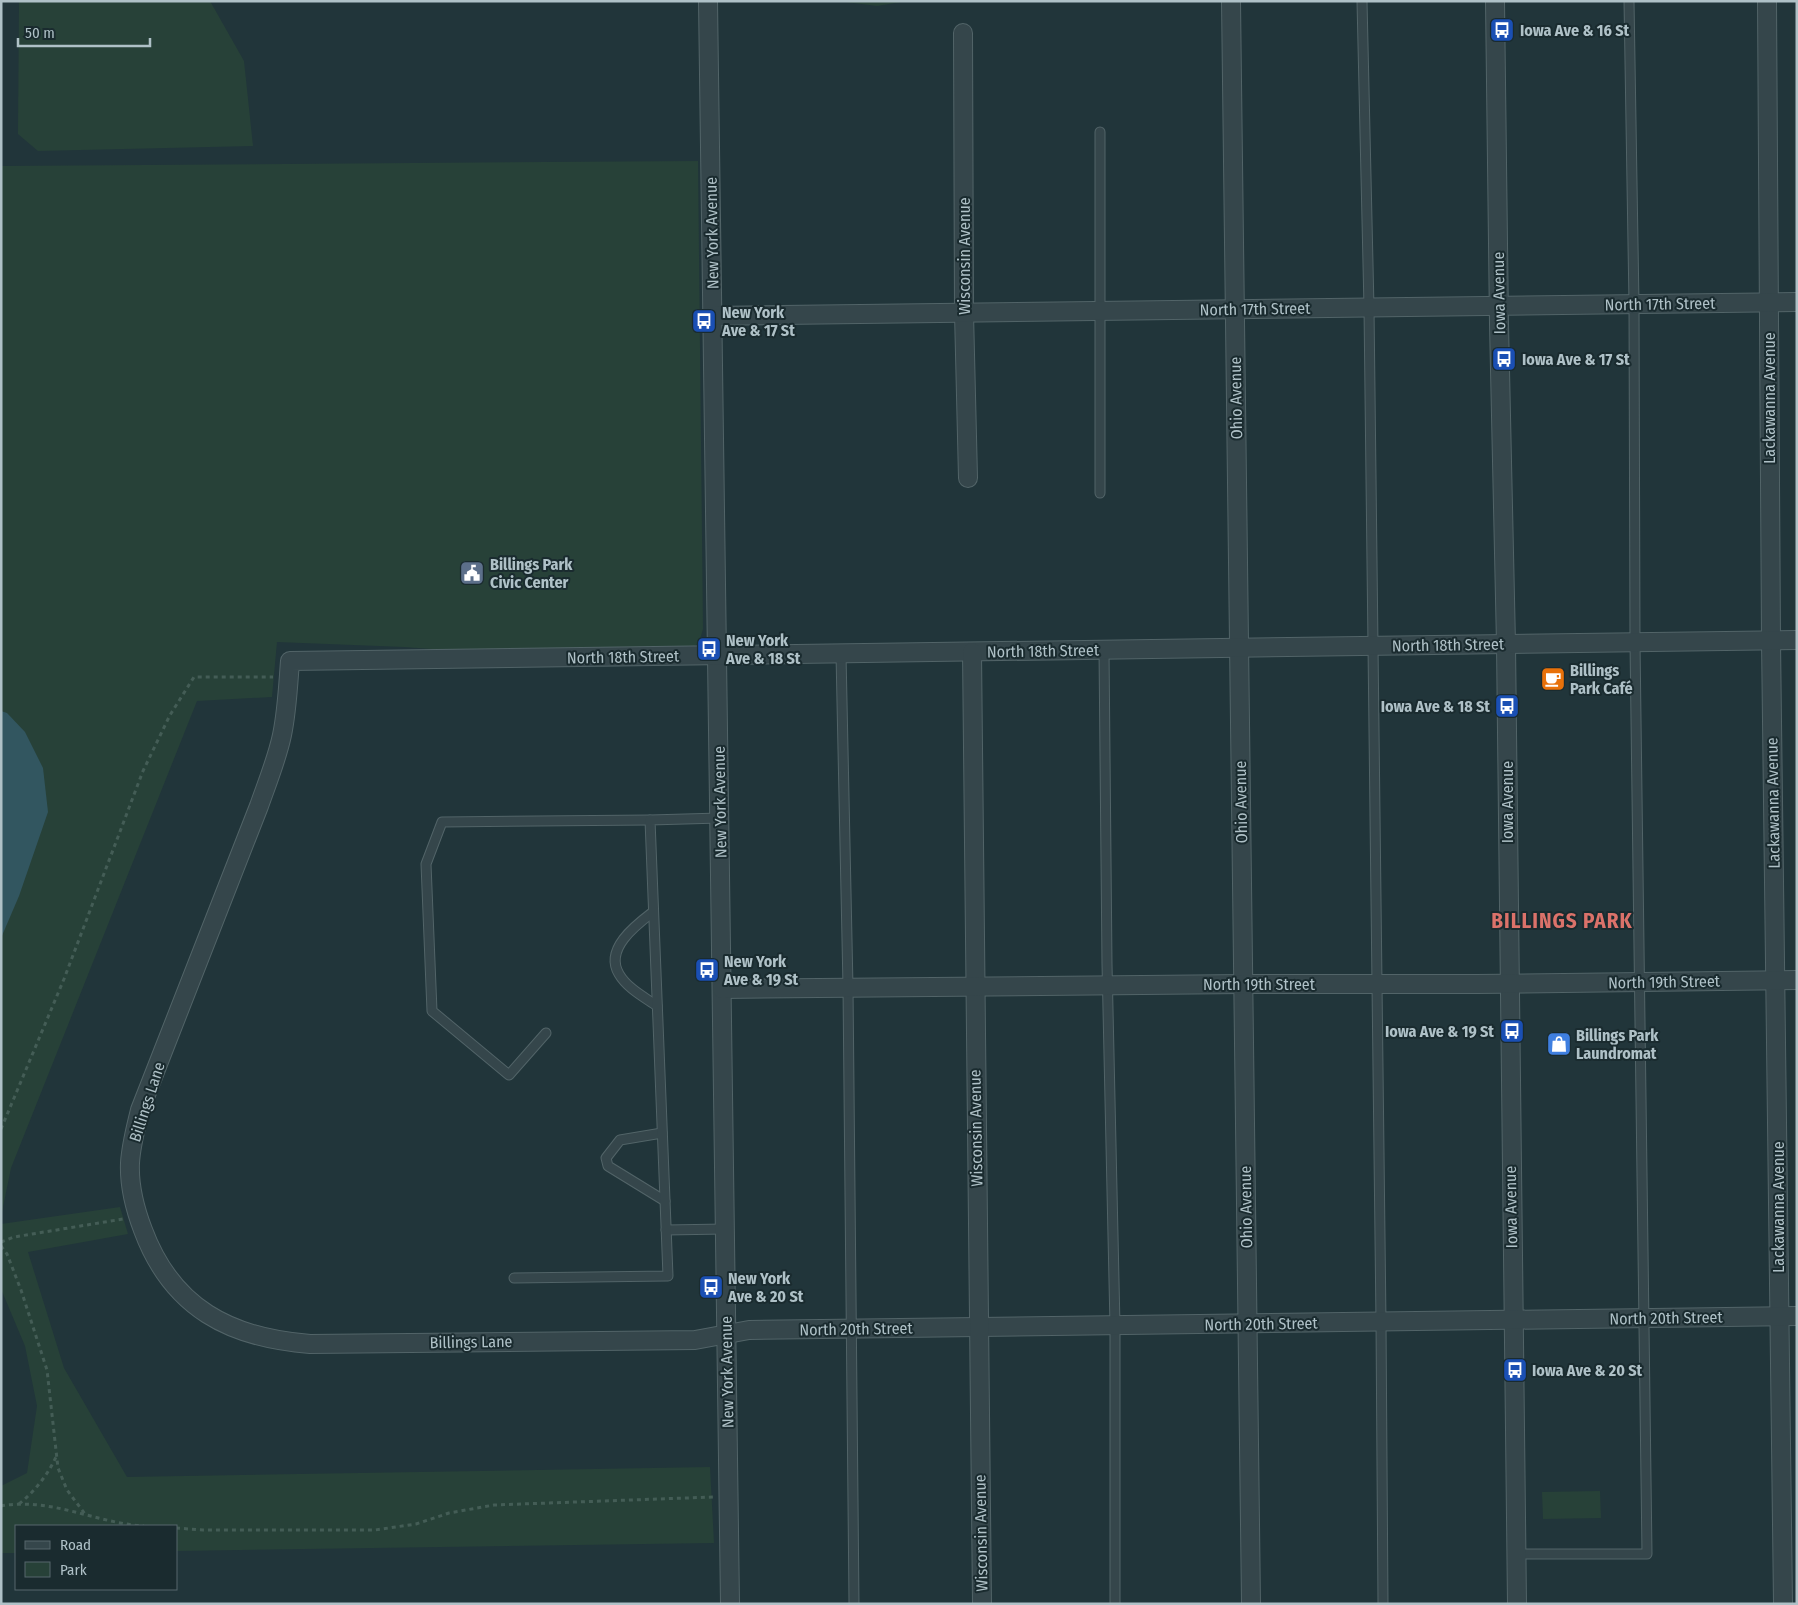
<svg xmlns="http://www.w3.org/2000/svg" width="1798" height="1605" viewBox="0 0 1798 1605" font-family="'Fira Sans Condensed',sans-serif">
<style>
.green{fill:#274138}
.water{fill:#325660}
.lines{fill:none;stroke-linecap:round;stroke-linejoin:round}
.service-casing{stroke:#526468;stroke-width:11}
.minor-casing{stroke:#526468;stroke-width:20}
.path{stroke:#445d56;stroke-width:3;stroke-dasharray:4 4;stroke-linecap:butt}
.service{stroke:#35464b;stroke-width:9}
.minor{stroke:#35464b;stroke-width:18}
.labels{text-anchor:middle;dominant-baseline:central;stroke-width:4;stroke-linejoin:round;paint-order:stroke}
.poi-label{font-size:16px;font-weight:bold;fill:#afc1c7;stroke:#1a2b2f;text-anchor:start}
.street-label{font-size:16px;fill:#afc1c7;stroke:#1a2b2f}
.district-label{font-size:21px;font-weight:bold;letter-spacing:1px;fill:#db726a;stroke:#1a2b2f}
</style>
<rect width="100%" height="100%" fill="#21353a"/>
<!-- green -->
<g class="green">
<polygon points="19,1 210,1 244,61 253,146 38,151 18,134"/>
<polygon points="838,1 907,1 877,6"/>
<polygon points="698,161 703,629 699,643 693,647 557,650 445,650 404,647 277,642 272,697 197,701 11,1168 1,1217 1,166"/>
<polygon points="120,1207 128,1234 28,1252 64,1368 127,1477 710,1467 714,1543 176,1551 176,1526 16,1526 16,1553 1,1553 1,1486 27,1473 37,1406 25,1346 1,1289 1,1224"/>
<polygon points="1600,1491 1601,1518 1543,1519 1542,1492"/>
</g>
<!-- water -->
<polygon class="water" points="1,711 7,713 25,732 43,768 48,812 19,896 1,938"/>
<g class="lines">
<defs>
<g id="service">
<polyline points="1362,1 1369,308 1381,1322 1383,1604"/>
<polyline points="1100,132 1100,493"/>
<polyline points="1104,650 1107,964 1115,1326 1115,1604"/>
<polyline points="841,654 848,987 854,1604"/>
<path d="M 653,912 C 636,925 604,949 619,974 C 627,988 644,997 657,1006"/>
<polyline points="546,1033 509,1075 432,1011 426,864 442,822 650,820"/>
<polyline points="662,1133 620,1140 606,1158 608,1166 665,1201"/>
<polyline points="666,1230 725,1229"/>
<polyline points="514,1278 668,1276 650,820 720,818"/>
<polyline points="1516,1554 1647,1554 1635,643 1634,304 1629,1"/>
</g>
<g id="minor">
<polyline points="708,1 730,1604"/>
<polyline points="1231,1 1251,1604"/>
<polyline points="1495,1 1499,324 1506,644 1517,1604"/>
<polyline points="1767,1 1771,641 1783,1604"/>
<polyline points="963,33 964,313 968,478"/>
<polyline points="713,316 1797,302"/>
<path d="M 1797,640 L 290,661 C 288,687 287,711 282,735 C 277,759 267,783 259,806 L 140,1110 C 136,1127 131,1145 130,1163 C 129,1185 135,1209 143,1230 C 172,1308 230,1338 310,1344 L 695,1340 L 749,1330 L 1797,1316"/>
<polyline points="972,652 982,1604"/>
<polyline points="722,989 1244,984 1476,984 1797,980"/>
</g>
</defs>
<!-- service casing -->
<use href="#service" class="service-casing"/>
<!-- minor casing -->
<use href="#minor" class="minor-casing"/>
<!-- path -->
<g class="path">
<polyline points="1,1129 64,979 143,771 170,715 194,677 273,677"/>
<polyline points="1,1242 14,1237 123,1219"/>
<polyline points="1,1246 7,1254 21,1290 47,1370 58,1468 67,1490 85,1514"/>
<path d="M 19,1504 C 35,1491 47,1476 56,1457"/>
<path d="M 1,1506 C 51,1497 95,1523 144,1526"/>
<polyline points="176,1528 203,1530 375,1530 416,1524 449,1513 494,1505 713,1497"/>
</g>
<!-- service -->
<use href="#service" class="service"/>
<!-- minor -->
<use href="#minor" class="minor"/>
</g>
<!-- icons -->
<defs>
<symbol id="bus-square" viewBox="-11 -11 22 22"><rect x="-9" y="-9" width="18" height="18" rx="4" fill="#1a4fb4" stroke="#1a2b2f"/><path d="M-5-6H5V4H4V6H2V4H-2V6H-4V4H-5ZM-3.5-4V0h7V-4ZM-3.5 1.2v1.5H-2V1.2ZM2 1.2v1.5H3.5V1.2Z" fill="#fff"/></symbol>
<symbol id="civic-square" viewBox="-11 -11 22 22"><rect x="-9" y="-9" width="18" height="18" rx="4" fill="#5c6f8a" stroke="#1a2b2f"/><path d="M-.6-6.5H3V-4.5H.6V-3L4-1V1h2V6H-6V1h2V-1L-.6-3ZM-1.2 2.5V6h2.4V2.5Z" fill="#fff"/></symbol>
<symbol id="cafe-square" viewBox="-11 -11 22 22"><rect x="-9" y="-9" width="18" height="18" rx="4" fill="#e8710a" stroke="#1a2b2f"/><path d="M-5.5-4.5H6V0H3Q3 3.5 0 3.5H-2.5Q-5.5 3.5-5.5 0ZM3-3.2v2h1.7v-2ZM-6 4.5H4V6H-6Z" fill="#fff"/></symbol>
<symbol id="shop-square" viewBox="-11 -11 22 22"><rect x="-9" y="-9" width="18" height="18" rx="4" fill="#3f7fe0" stroke="#1a2b2f"/><path d="M-5-2.5h2.3a2.7 3.5 0 0 1 5.4 0H5L5.5 6h-11ZM-1.5-2.5h3a1.5 2.3 0 0 0-3 0Z" fill="#fff"/></symbol>
</defs>
<g fill-rule="evenodd">
<use href="#bus-square" x="1488" y="16" width="28" height="28"/>
<use href="#bus-square" x="690" y="307" width="28" height="28"/>
<use href="#bus-square" x="1490" y="345" width="28" height="28"/>
<use href="#civic-square" x="458" y="559" width="28" height="28"/>
<use href="#bus-square" x="695" y="635" width="28" height="28"/>
<use href="#cafe-square" x="1539" y="665" width="28" height="28"/>
<use href="#bus-square" x="1493" y="692" width="28" height="28"/>
<use href="#bus-square" x="693" y="956" width="28" height="28"/>
<use href="#bus-square" x="1498" y="1017" width="28" height="28"/>
<use href="#shop-square" x="1545" y="1030" width="28" height="28"/>
<use href="#bus-square" x="697" y="1273" width="28" height="28"/>
<use href="#bus-square" x="1501" y="1356" width="28" height="28"/>
</g>
<g class="labels">
<!-- poi labels -->
<g class="poi-label">
<text x="1520" y="30">Iowa Ave &amp; 16 St</text>
<text x="722" y="312">New York<tspan x="722" dy="18">Ave &amp; 17 St</tspan></text>
<text x="1522" y="359">Iowa Ave &amp; 17 St</text>
<text x="490" y="564">Billings Park<tspan x="490" dy="18">Civic Center</tspan></text>
<text x="726" y="640">New York<tspan x="726" dy="18">Ave &amp; 18 St</tspan></text>
<text x="1570" y="670">Billings<tspan x="1570" dy="18">Park Café</tspan></text>
<text x="1490" y="706" text-anchor="end">Iowa Ave &amp; 18 St</text>
<text x="724" y="961">New York<tspan x="724" dy="18">Ave &amp; 19 St</tspan></text>
<text x="1494" y="1031" text-anchor="end">Iowa Ave &amp; 19 St</text>
<text x="1576" y="1035">Billings Park<tspan x="1576" dy="18">Laundromat</tspan></text>
<text x="728" y="1278">New York<tspan x="728" dy="18">Ave &amp; 20 St</tspan></text>
<text x="1532" y="1370">Iowa Ave &amp; 20 St</text>
</g>
<!-- street labels -->
<g class="street-label">
<text transform="translate(712 233) rotate(-91)">New York Avenue</text>
<text transform="translate(964 256) rotate(-90)">Wisconsin Avenue</text>
<text transform="translate(1499 293) rotate(-91)">Iowa Avenue</text>
<text transform="translate(1660 304) rotate(-1)">North 17th Street</text>
<text transform="translate(1255 309) rotate(-1)">North 17th Street</text>
<text transform="translate(1236 398) rotate(-91)">Ohio Avenue</text>
<text transform="translate(1769 398) rotate(-90)">Lackawanna Avenue</text>
<text transform="translate(1448 645) rotate(-1)">North 18th Street</text>
<text transform="translate(1043 651) rotate(-1)">North 18th Street</text>
<text transform="translate(623 657) rotate(-1)">North 18th Street</text>
<text transform="translate(720 802) rotate(-91)">New York Avenue</text>
<text transform="translate(1241 802) rotate(-91)">Ohio Avenue</text>
<text transform="translate(1507 802) rotate(-90)">Iowa Avenue</text>
<text transform="translate(1773 803) rotate(-91)">Lackawanna Avenue</text>
<text transform="translate(1664 982) rotate(-1)">North 19th Street</text>
<text x="1259" y="984">North 19th Street</text>
<text transform="translate(147 1102) rotate(-72)">Billings Lane</text>
<text transform="translate(976 1128) rotate(-91)">Wisconsin Avenue</text>
<text transform="translate(1246 1207) rotate(-91)">Ohio Avenue</text>
<text transform="translate(1511 1207) rotate(-91)">Iowa Avenue</text>
<text transform="translate(1778 1207) rotate(-90)">Lackawanna Avenue</text>
<text transform="translate(1666 1318) rotate(-1)">North 20th Street</text>
<text transform="translate(1261 1324) rotate(-1)">North 20th Street</text>
<text transform="translate(856 1329) rotate(-1)">North 20th Street</text>
<text transform="translate(471 1342) rotate(-1)">Billings Lane</text>
<text transform="translate(727 1372) rotate(-91)">New York Avenue</text>
<text transform="translate(981 1533) rotate(-91)">Wisconsin Avenue</text>
</g>
<!-- district labels -->
<g class="district-label">
<text x="1562" y="921">BILLINGS PARK</text>
</g>
</g>
<!-- border -->
<rect width="1798" height="1605" fill="none" stroke="#afc1c7" stroke-width="5"/>
<!-- legend -->
<rect x="15" y="1525" width="162" height="65" fill="#1a2b2f" stroke="#56676c"/>
<rect x="25" y="1541" width="25" height="8" fill="#35464b" stroke="#56676c"/>
<text x="60" y="1550" font-size="15" fill="#afc1c7">Road</text>
<rect x="25" y="1562" width="25" height="15" fill="#274138" stroke="#56676c"/>
<text x="60" y="1575" font-size="15" fill="#afc1c7">Park</text>
<!-- scale -->
<path d="M18 38v8h132v-8" fill="none" stroke="#afc1c7" stroke-width="2.5"/>
<text x="25" y="38" font-size="15" fill="#afc1c7" stroke="#1a2b2f" stroke-width="4" paint-order="stroke">50 m</text>
</svg>
